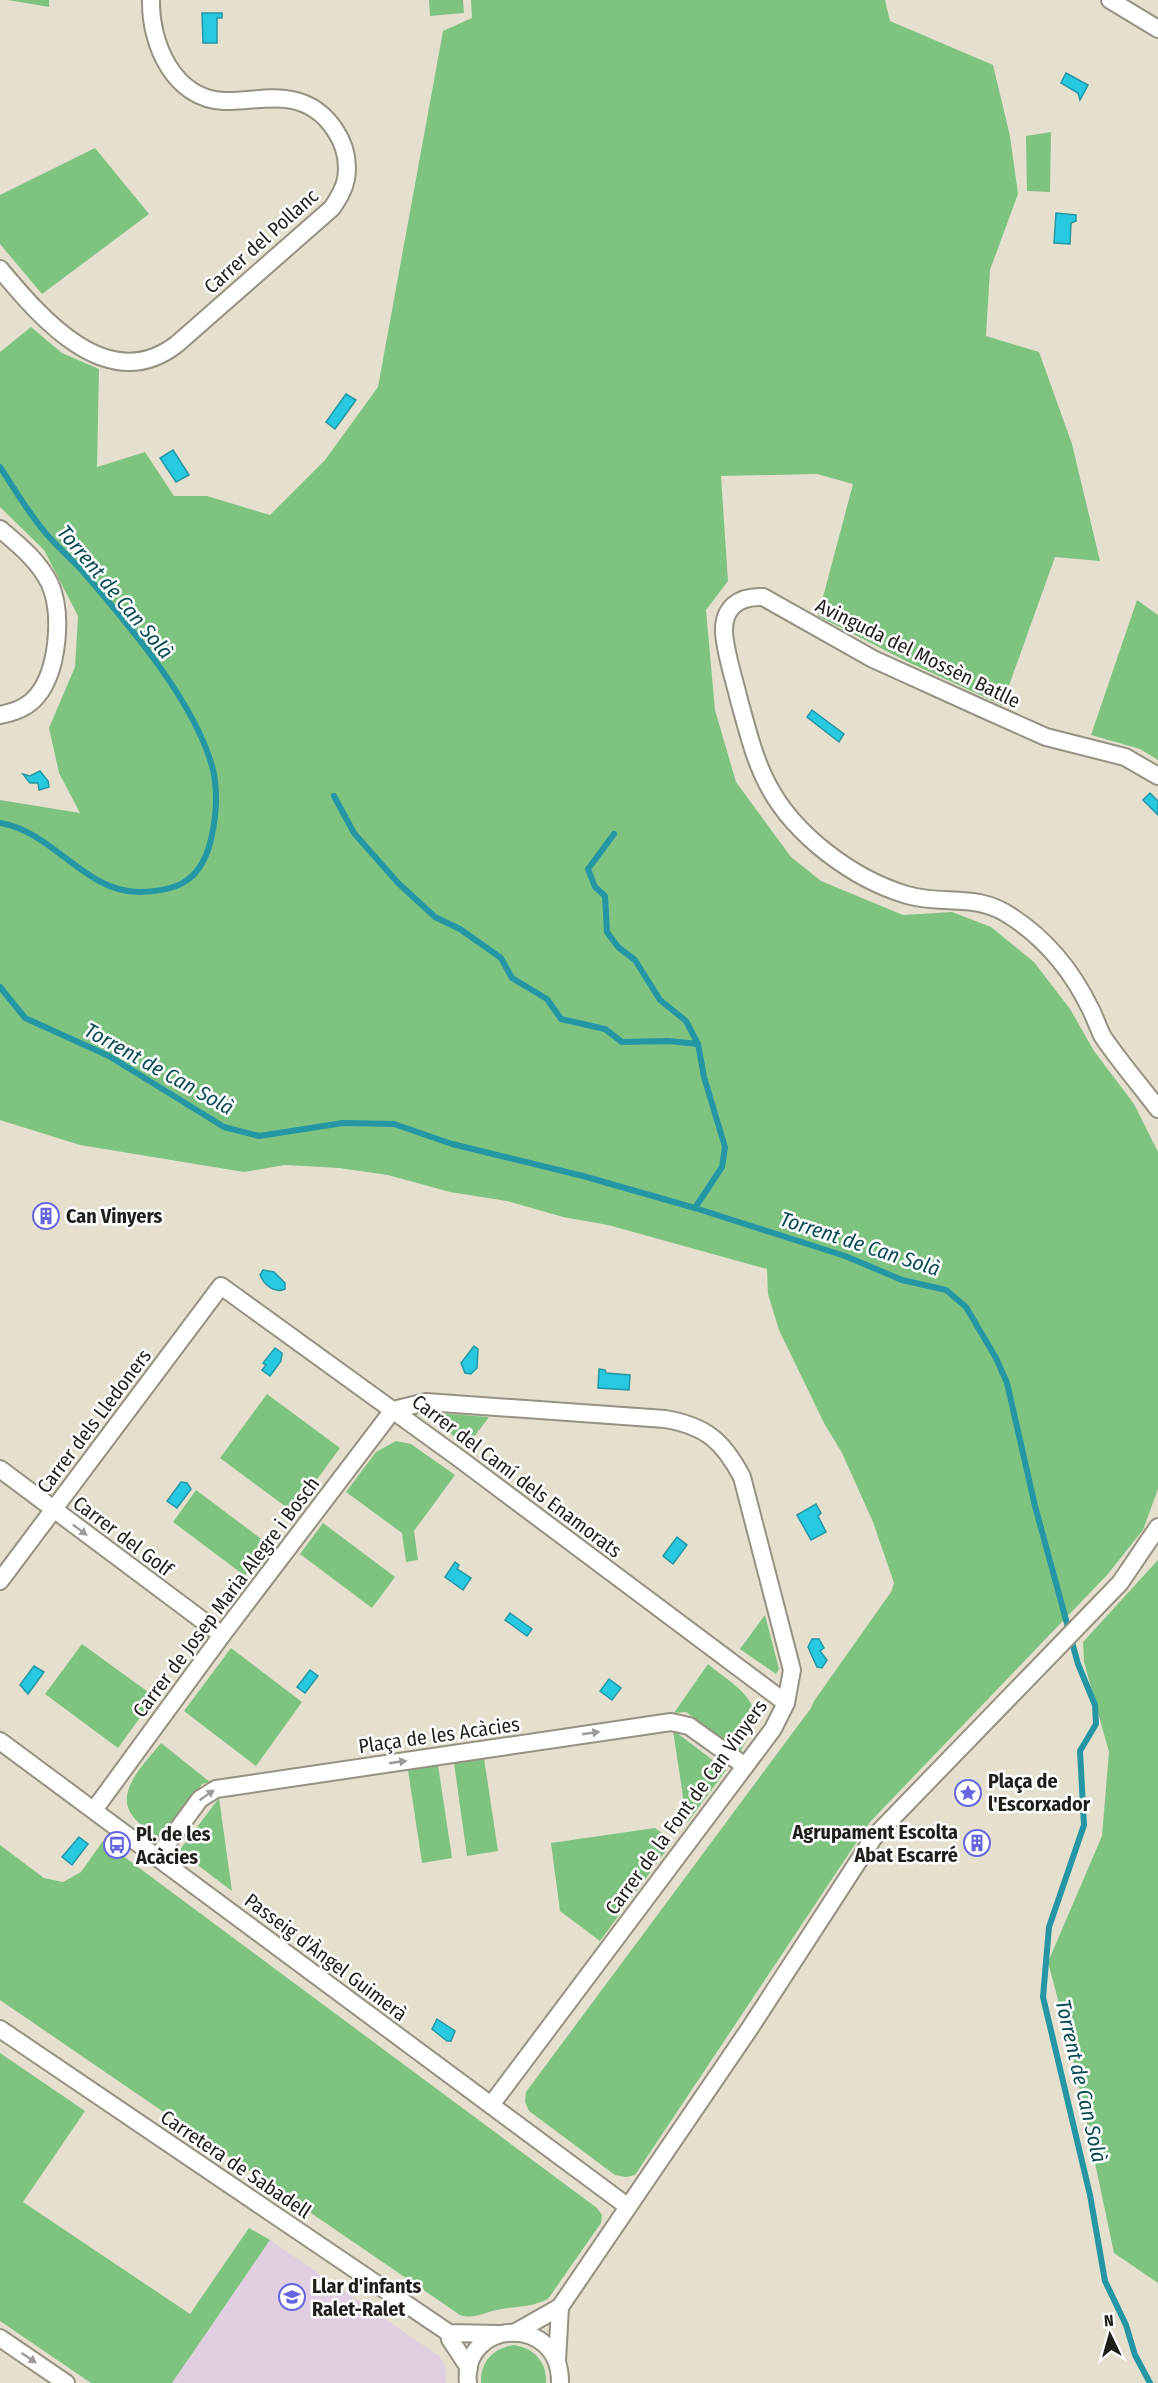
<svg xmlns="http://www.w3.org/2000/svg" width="1158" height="2383" viewBox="0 0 1158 2383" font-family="'Fira Sans Condensed',sans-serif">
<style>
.education{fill:#e0cfe0}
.green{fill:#7ec480}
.water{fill:#27c9e0;stroke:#2596a4;stroke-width:1.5}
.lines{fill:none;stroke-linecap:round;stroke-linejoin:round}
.stream{stroke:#2596a4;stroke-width:6}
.street-casing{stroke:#979182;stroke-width:20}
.street{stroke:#fff;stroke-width:16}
.oneway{fill:#9b9a98}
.labels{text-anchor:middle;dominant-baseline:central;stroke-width:5;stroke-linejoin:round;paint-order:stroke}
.street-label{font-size:20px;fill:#211e19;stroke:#fff}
.poi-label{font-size:20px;font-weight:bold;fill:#211e19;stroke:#fff;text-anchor:start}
.water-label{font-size:21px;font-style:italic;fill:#054953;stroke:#fff}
</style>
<rect width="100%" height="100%" fill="#e5dfce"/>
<!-- education -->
<polygon class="education" points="270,2240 439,2356 445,2365 446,2383 172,2383"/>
<!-- green -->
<g class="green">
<polygon points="8,0 49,0 49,7"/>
<polygon points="429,0 463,0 464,13 430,16"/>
<polygon points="471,0 885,0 890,21 993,65 1010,136 1018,194 990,270 986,336 1039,352 1072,444 1100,561 1055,557 1002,705 908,662 818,616 853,484 817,474 721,476 728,581 706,610 715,710 736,782 791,857 821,881 903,915 952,912 991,927 1034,962 1070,1009 1094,1051 1134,1104 1158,1152 1158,1489 1143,1530 1107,1575 870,1822 635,2175 626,2177 615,2175 529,2111 525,2102 526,2092 811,1708 814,1701 891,1592 894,1583 873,1522 842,1453 824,1423 779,1330 768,1294 767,1269 608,1225 563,1217 507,1201 450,1192 388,1175 339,1168 285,1165 244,1172 80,1145 0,1120 0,800 80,813 59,773 49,728 75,667 78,616 44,550 0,507 0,352 31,327 62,353 99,369 97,467 145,452 174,496 207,496 270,515 325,460 378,387 443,31 472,18"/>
<polygon points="1051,132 1050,192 1027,191 1026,136"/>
<polygon points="95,148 149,214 42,294 0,244 0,195"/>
<polygon points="1137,600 1158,615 1158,760 1140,749 1091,735"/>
<polygon points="267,1394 340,1448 293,1512 220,1458"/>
<polygon points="436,1413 489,1417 467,1446 434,1421 432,1416"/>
<polygon points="396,1441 411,1444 455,1475 414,1531 418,1560 406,1562 402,1533 346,1492 376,1452"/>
<polygon points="196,1490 268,1544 245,1576 173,1522"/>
<polygon points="323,1523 395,1577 372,1608 300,1554"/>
<polygon points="1158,1560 1158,2283 1114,2253 1071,2049 1048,1962 1102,1836 1109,1752 1084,1662 1083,1642"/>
<polygon points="765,1615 779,1669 776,1674 740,1649"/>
<polygon points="82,1644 155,1697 118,1748 45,1694"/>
<polygon points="231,1648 302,1702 256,1766 184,1711"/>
<path d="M 708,1664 C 724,1678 759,1697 754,1721 C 753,1732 745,1742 740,1752 L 686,1712 L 674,1713 Z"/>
<polygon points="673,1730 726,1770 687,1823"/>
<path d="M 161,1743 L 210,1782 L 202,1784 L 161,1839 C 152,1832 138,1825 132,1815 C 114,1791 147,1761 161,1743 Z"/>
<polygon points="484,1758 498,1851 467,1856 454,1763"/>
<polygon points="438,1765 452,1858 422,1863 408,1770"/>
<polygon points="219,1798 232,1891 179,1851"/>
<polygon points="655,1828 673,1841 600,1941 560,1911 551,1843"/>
<path d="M 103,1841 L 597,2208 L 602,2215 L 601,2223 L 548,2299 C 532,2307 519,2306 502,2309 C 486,2311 476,2320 460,2315 L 0,2000 L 0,1845 L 44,1878 L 63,1882 L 81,1872 Z"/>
<polygon points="0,2053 85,2111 23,2202 190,2314 249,2228 270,2240 172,2383 91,2383 0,2321"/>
<path d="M 514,2345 C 534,2348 547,2362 546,2383 L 481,2383 C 480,2362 493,2348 514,2345 Z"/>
</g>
<!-- water -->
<g class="water">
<polygon points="202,13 222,13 222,18 217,18 217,43 203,43"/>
<polygon points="1066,73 1088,85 1080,100 1078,93 1061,83"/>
<polygon points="1056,213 1076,215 1076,221 1071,223 1070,244 1054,243"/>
<polygon points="346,394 356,400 335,429 326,422"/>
<polygon points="173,450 189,475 176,482 160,458"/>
<polygon points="812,710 844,734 839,742 807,717"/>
<polygon points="40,771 48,781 49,787 39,790 38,783 30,783 23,774 30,776"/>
<polygon points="1150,793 1158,801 1158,815 1143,800"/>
<path d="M 263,1270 L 274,1272 L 285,1283 L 285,1289 C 275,1294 264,1285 260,1275 Z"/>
<polygon points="474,1346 478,1349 477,1368 471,1374 465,1373 461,1363"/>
<polygon points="275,1348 282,1353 281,1361 270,1376 262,1370 266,1365 263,1363"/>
<polygon points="599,1369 605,1370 606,1373 630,1375 629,1390 598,1388"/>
<polygon points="181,1482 187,1483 191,1489 177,1508 167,1501"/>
<polygon points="816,1504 821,1513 818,1516 826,1532 811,1540 797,1515"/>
<polygon points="677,1537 687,1545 673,1564 663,1556"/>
<polygon points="455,1562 459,1565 457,1569 471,1578 463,1590 445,1577"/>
<polygon points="510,1613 532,1629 527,1636 505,1620"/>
<polygon points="812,1639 819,1639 824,1648 820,1651 827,1660 822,1668 817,1667 808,1647"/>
<polygon points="34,1666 44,1672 28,1694 20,1685"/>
<polygon points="310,1670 318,1676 305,1693 297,1687"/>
<polygon points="609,1679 621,1688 612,1700 600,1691"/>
<polygon points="79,1837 88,1844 72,1865 62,1857"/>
<polygon points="437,2019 455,2031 451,2041 447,2041 432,2029"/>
</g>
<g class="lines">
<!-- stream -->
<g class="stream">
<path d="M 0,467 C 14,488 27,511 44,531 C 56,546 72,559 85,574 C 128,624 194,701 212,766 C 219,791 216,822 209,847 C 198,882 176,891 140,892 C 85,893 53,831 0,823"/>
<polyline points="334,796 354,833 398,883 435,917 460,929 501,958 512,978 547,999 561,1019 605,1029 622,1042 668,1041 698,1044"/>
<polyline points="614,834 588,869 595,887 605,896 607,932 618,947 635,960 660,1000 686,1021 698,1044 704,1077 725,1147 722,1167 695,1208"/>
<polyline points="0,987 25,1018 109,1056 224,1127 259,1136 343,1123 394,1124 452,1144 583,1176 695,1208 845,1256 902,1280 946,1290 966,1307 996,1358 1007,1383 1035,1506 1078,1664 1095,1705 1096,1724 1080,1751 1084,1825 1049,1927 1043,1997 1090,2195 1105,2281 1126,2325 1135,2355 1150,2383"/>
</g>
<defs>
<g id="street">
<polyline points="1110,0 1158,29"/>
<path d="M 0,269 C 40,317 108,398 177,344 L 332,208 C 338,199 344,190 346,179 C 352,144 327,107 292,100 C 269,95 247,102 224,101 C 174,99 150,44 151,0"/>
<path d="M 0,529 C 19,545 39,561 50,584 C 63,614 58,671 37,696 C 27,708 14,712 0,715"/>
<path d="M 1158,776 L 1125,757 L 1046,737 L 981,708 L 873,659 L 763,597 C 738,596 723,608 724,633 C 726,656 734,678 739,700 C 747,728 754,759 768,785 C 794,835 853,879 907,895 C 945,906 976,892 1012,917 C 1047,940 1072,971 1090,1008 C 1095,1017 1098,1028 1103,1037 C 1120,1062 1140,1085 1158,1109"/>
<polyline points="0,1469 222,1635"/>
<polyline points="0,1581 221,1286 460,1459 786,1703"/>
<polyline points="0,1741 627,2206"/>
<path d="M 94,1810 L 222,1635 L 393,1410 L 426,1402 L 665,1419 C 706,1426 723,1441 742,1477 L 792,1670 L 786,1703 L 773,1729 L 491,2105"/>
<polyline points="158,1856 200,1799 216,1789 671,1722 689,1726 745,1766"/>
<polyline points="0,2029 449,2333 499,2334"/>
<polyline points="560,2307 750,2028 874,1837 1120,1583 1158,1527"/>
<polyline points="516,2332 560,2307"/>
<polyline points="449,2333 450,2339 469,2368"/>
<polyline points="0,2338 66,2383"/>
<polyline points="557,2361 560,2307"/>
<path d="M 468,2383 C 461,2319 561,2313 560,2383"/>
</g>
</defs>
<!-- street casing -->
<use href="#street" class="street-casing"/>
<!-- street -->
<use href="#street" class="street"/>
</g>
<!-- one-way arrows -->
<defs><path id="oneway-solid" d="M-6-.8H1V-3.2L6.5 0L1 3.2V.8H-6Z" transform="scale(1.5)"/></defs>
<g class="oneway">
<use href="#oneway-solid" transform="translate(80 1530) rotate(37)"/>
<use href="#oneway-solid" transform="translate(591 1733) rotate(-8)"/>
<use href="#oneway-solid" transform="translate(398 1762) rotate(-8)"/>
<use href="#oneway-solid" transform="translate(207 1795) rotate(-35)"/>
<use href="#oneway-solid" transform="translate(29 2358) rotate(34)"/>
</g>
<!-- icons -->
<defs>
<symbol id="building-ring" viewBox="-11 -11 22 22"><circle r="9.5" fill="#fff" stroke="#6566df" stroke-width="1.5"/><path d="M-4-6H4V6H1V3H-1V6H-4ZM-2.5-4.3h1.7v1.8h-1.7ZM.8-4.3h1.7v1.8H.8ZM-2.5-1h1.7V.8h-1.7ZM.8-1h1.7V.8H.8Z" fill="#6566df"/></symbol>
<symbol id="sight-ring" viewBox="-11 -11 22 22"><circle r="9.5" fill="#fff" stroke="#6566df" stroke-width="1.5"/><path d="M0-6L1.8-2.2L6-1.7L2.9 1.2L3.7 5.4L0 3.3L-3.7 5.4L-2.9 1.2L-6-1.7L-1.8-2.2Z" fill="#6566df"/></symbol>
<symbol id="bus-ring" viewBox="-11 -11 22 22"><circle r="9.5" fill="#fff" stroke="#6566df" stroke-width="1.5"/><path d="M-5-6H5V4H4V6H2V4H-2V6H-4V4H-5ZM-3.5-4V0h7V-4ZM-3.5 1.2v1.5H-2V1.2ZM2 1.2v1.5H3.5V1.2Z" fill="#6566df"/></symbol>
<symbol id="school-ring" viewBox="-11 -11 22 22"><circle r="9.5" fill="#fff" stroke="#6566df" stroke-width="1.5"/><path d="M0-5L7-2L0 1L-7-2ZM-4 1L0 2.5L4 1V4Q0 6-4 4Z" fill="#6566df"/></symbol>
</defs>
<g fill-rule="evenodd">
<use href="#building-ring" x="31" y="1201" width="30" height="30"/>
<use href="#sight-ring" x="953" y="1778" width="30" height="30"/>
<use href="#building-ring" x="962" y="1828" width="30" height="30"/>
<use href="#bus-ring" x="102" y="1830" width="30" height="30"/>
<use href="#school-ring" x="277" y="2282" width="30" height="30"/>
</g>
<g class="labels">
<!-- street labels -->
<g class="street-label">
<text transform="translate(261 241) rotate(-42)">Carrer del Pollanc</text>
<text transform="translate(918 653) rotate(26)">Avinguda del Mossèn Batlle</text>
<text transform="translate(94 1421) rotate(-53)">Carrer dels Lledoners</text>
<text transform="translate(517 1476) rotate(37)">Carrer del Camí dels Enamorats</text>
<text transform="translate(123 1536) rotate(37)">Carrer del Golf</text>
<text transform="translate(226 1597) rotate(-53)">Carrer de Josep Maria Alegre i Bosch</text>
<text transform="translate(439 1735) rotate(-8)">Plaça de les Acàcies</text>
<text transform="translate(686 1807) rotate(-54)">Carrer de la Font de Can Vinyers</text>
<text transform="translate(326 1957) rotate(37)">Passeig d'Àngel Guimerà</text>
<text transform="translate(236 2164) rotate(34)">Carretera de Sabadell</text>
</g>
<!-- poi labels -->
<g class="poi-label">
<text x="66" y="1216">Can Vinyers</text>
<text x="988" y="1781">Plaça de<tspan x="988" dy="23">l'Escorxador</tspan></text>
<text x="958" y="1832" text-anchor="end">Agrupament Escolta<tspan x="958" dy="23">Abat Escarré</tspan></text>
<text x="136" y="1834">Pl. de les<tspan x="136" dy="23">Acàcies</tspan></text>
<text x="312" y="2286">Llar d'infants<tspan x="312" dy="23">Ralet-Ralet</tspan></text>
</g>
<!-- water labels -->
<g class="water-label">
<text transform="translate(115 592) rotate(50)">Torrent de Can Solà</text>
<text transform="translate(159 1069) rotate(29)">Torrent de Can Solà</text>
<text transform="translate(860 1244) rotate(18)">Torrent de Can Solà</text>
<text transform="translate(1081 2081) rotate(77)">Torrent de Can Solà</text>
</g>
</g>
<!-- north arrow -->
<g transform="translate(1110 2335) rotate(355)" stroke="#ffffff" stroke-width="4.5" paint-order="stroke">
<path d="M0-4.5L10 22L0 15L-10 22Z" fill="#211e19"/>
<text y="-9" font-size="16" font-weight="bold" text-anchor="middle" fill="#211e19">N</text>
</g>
</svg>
